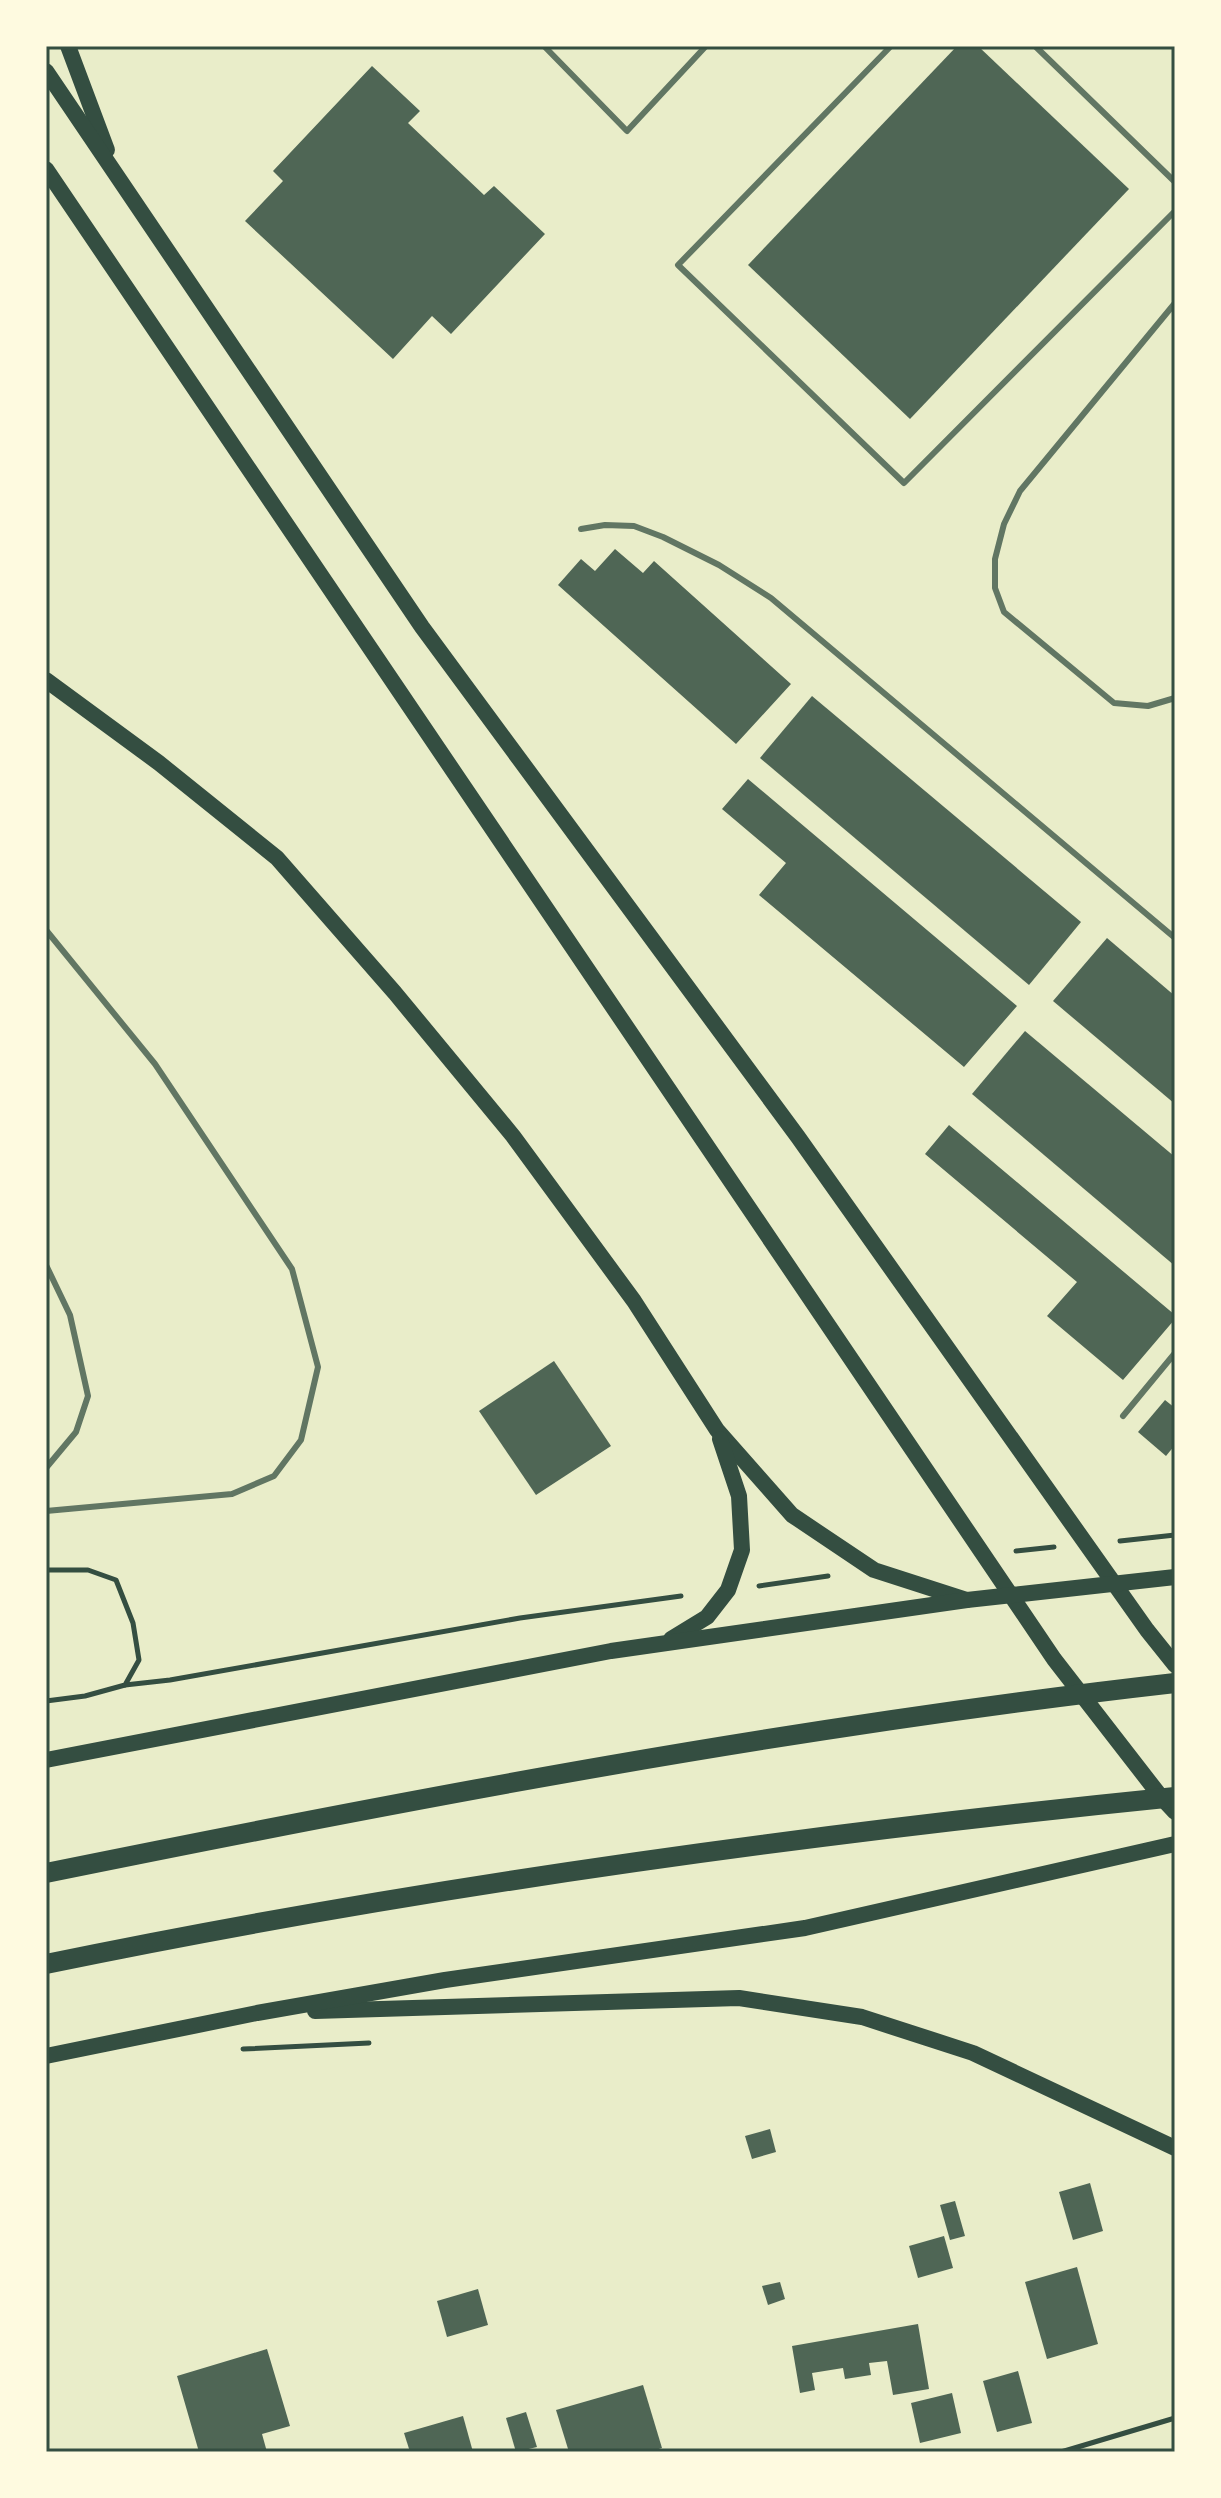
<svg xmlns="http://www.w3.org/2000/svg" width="1221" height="2498" viewBox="0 0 1221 2498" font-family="Lato,sans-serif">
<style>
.building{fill:#4f6655}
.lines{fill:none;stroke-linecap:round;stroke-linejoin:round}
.path{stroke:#344e41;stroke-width:5}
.service{stroke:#617663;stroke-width:6}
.secondary{stroke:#344e41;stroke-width:16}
.primary{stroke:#344e41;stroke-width:20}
.neatline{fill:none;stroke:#344e41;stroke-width:3}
</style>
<rect width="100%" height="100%" fill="#e9edc9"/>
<!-- building -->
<g class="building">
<polygon points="957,46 978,46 1129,189 910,419 748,265"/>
<polygon points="372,66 420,111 408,123 484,195 494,186 545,234 451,334 432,316 393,359 245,221 283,181 273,171"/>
<polygon points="615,549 643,573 654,561 791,684 736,744 558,585 581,559 595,571"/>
<polygon points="812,696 1081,922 1029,985 760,758"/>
<polygon points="748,779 1017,1006 964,1067 759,895 786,863 722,809"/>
<polygon points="1107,938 1175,996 1175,1104 1053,1001"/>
<polygon points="1025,1031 1175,1157 1175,1266 972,1094"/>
<polygon points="949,1125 1175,1315 1175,1319 1123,1380 1047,1316 1077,1282 925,1154"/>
<polygon points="554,1361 611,1446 536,1495 479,1411"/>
<polygon points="1165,1400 1175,1408 1175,1445 1166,1456 1138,1432"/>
<polygon points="770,2129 776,2152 752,2159 745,2136"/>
<polygon points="1090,2183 1103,2231 1073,2240 1059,2192"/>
<polygon points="955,2201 965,2236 950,2240 940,2205"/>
<polygon points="944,2236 953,2268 918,2278 909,2246"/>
<polygon points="1077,2267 1098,2344 1047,2359 1025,2282"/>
<polygon points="780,2282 785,2299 768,2305 762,2286"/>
<polygon points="478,2289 488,2325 447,2337 437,2301"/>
<polygon points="918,2324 929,2389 893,2395 887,2361 869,2363 871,2375 845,2379 843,2368 812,2373 815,2390 800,2393 792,2346"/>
<polygon points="267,2349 290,2426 262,2434 267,2452 199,2452 177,2376"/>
<polygon points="1018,2371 1032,2423 997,2432 983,2381"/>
<polygon points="643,2385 662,2448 649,2452 569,2452 556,2410"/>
<polygon points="952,2393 961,2433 920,2443 911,2403"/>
<polygon points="526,2412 537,2447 516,2452 506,2418"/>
<polygon points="463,2416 473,2452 410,2452 404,2433"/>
</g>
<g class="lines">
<!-- path -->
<g class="path">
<polyline points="1120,1541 1175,1535"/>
<polyline points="1016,1551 1054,1547"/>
<polyline points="46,1570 88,1570 116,1580 133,1623 139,1660 125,1685 85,1696 46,1701"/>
<polyline points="759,1586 828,1576"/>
<polyline points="125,1685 170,1680 520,1618 681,1596"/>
<polyline points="243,2049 369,2043"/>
<polyline points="1061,2452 1175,2418"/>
</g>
<!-- service -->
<g class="service">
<polyline points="544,46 627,131 706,46"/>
<polyline points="891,46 678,265 904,483 1175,211"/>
<polyline points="1035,46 1175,182"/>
<polyline points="1175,303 1020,491 1004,524 995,559 995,588 1004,612 1114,703 1148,706 1175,698"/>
<polyline points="581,529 605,525 634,526 663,537 719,565 771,598 1175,938"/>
<polyline points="46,930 155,1064 292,1269 318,1367 301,1440 274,1476 232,1494 46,1511"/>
<polyline points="46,1265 70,1315 88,1396 76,1432 46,1468"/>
<polyline points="1123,1416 1175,1353"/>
</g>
<!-- secondary -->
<g class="secondary">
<polyline points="68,46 107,150"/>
<polyline points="46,71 422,627 798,1137 1147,1630 1175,1665"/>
<polyline points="46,169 1054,1659 1161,1797 1175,1812"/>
<polyline points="46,680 159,763 277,858 395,993 513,1136 634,1301 717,1430 792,1515 874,1570 967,1600"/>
<polyline points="671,1639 707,1617 728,1590 742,1550 739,1496 720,1439"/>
<polyline points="46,1760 611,1651 967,1600 1175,1577"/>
<polyline points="315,2011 739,1998 862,2017 973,2053 1175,2148"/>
<polyline points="46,2056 257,2013 445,1980 805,1928 1175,1844"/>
</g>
<!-- primary -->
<g class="primary">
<path d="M 46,1873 C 420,1797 795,1726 1175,1683"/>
<path d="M 46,1964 C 418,1887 797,1835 1175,1797"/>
</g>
</g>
<!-- border -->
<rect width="1221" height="2498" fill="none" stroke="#fefae0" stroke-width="96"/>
<rect x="48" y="48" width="1125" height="2402" class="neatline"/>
</svg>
